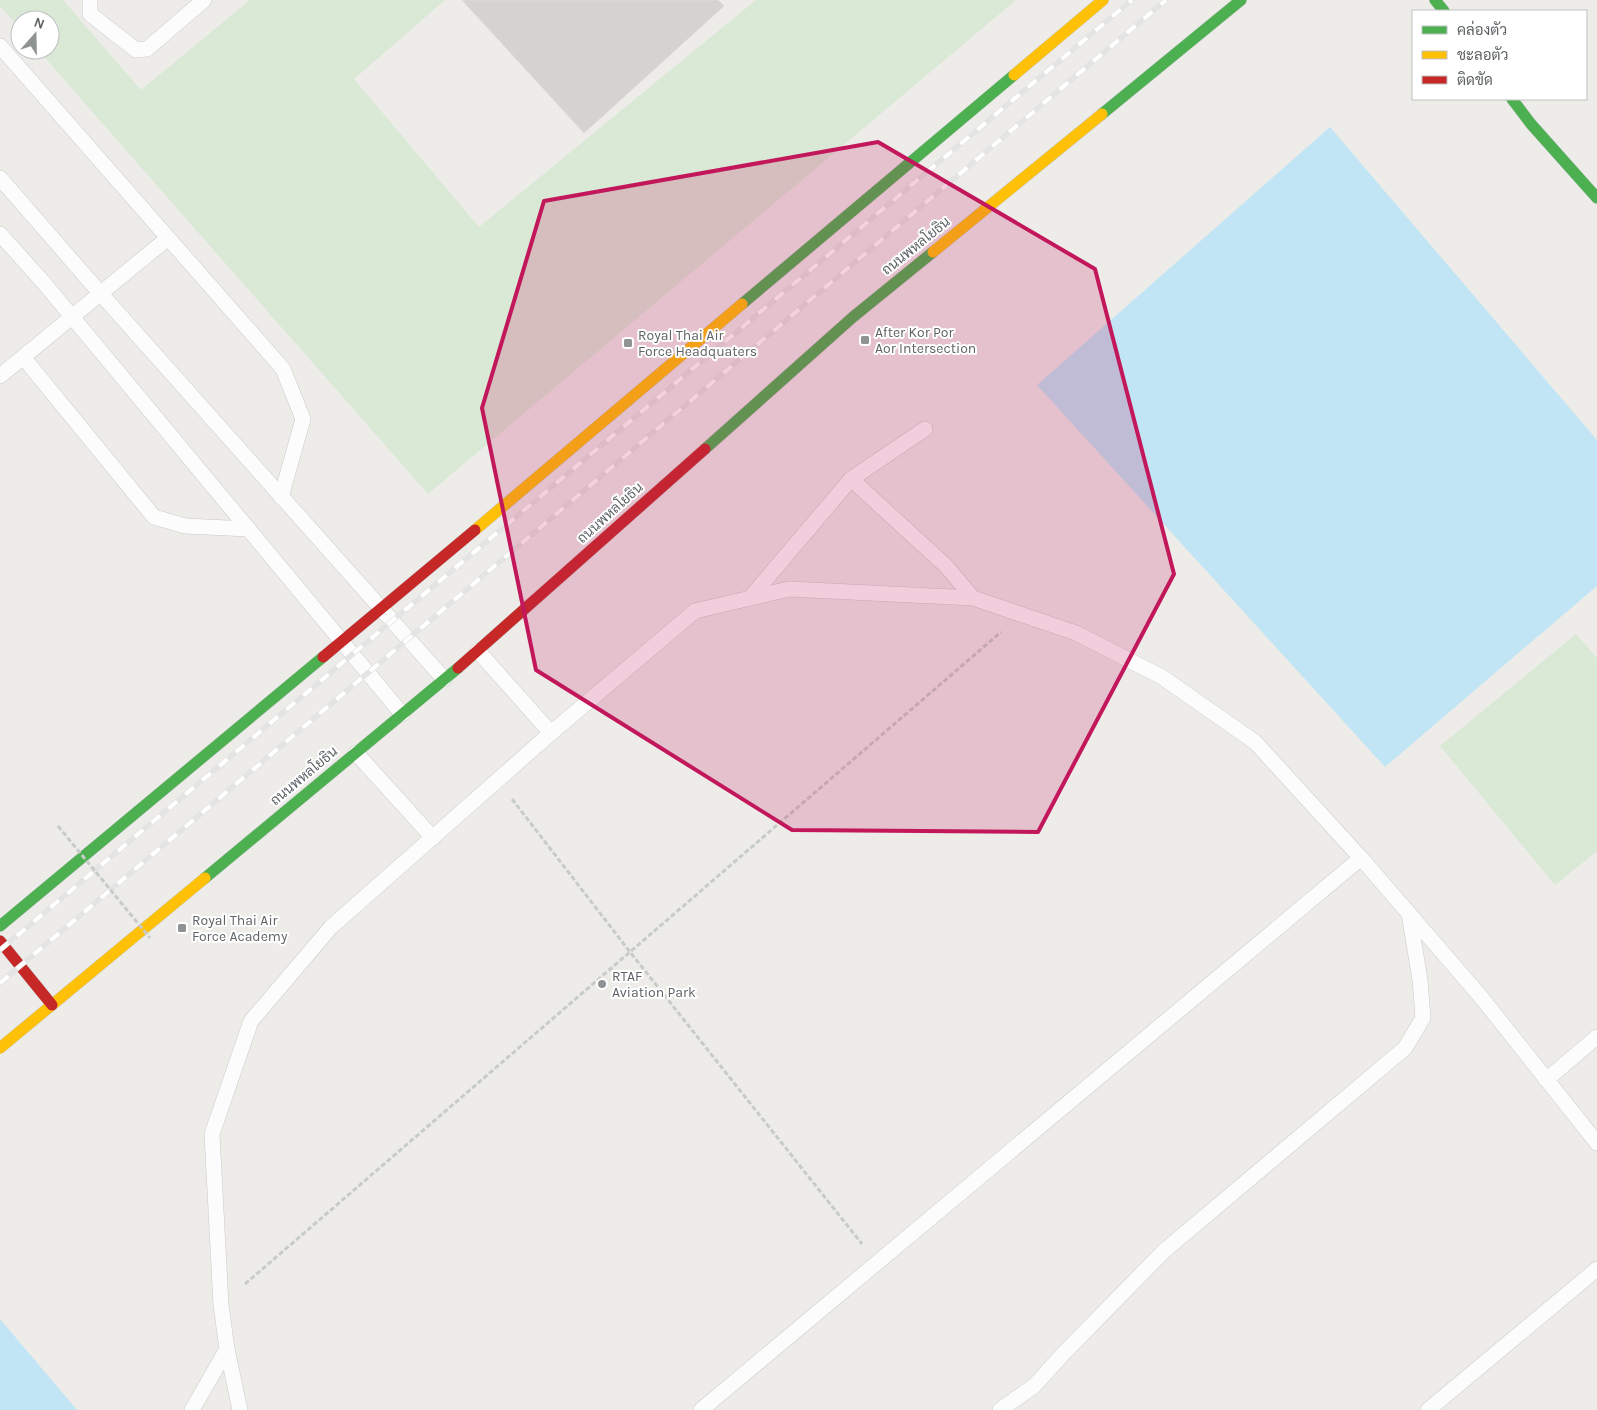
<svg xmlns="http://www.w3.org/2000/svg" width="1597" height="1410" viewBox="0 0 1597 1410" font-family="Karla,Sarabun,sans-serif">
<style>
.green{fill:#dae8d6}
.water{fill:#c1e5f4}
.building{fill:#d4d3d2;stroke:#dcdbd8}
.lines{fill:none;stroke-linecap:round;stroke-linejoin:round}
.lane-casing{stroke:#cacac9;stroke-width:16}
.fast-casing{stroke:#c7c9c8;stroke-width:12}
.slow-casing{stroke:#c7c9c8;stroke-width:12}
.jam-casing{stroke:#c7c9c8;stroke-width:12}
.path{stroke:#c7ccc9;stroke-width:3;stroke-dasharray:5 2.5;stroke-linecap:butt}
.lane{stroke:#fcfcfc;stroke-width:15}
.fast{stroke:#4caf50;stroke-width:11}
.slow{stroke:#ffc107;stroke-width:11}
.jam{stroke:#c62828;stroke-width:11}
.rail-casing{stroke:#e3e4e3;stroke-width:5.5}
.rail{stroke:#fff;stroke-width:4;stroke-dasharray:11;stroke-linecap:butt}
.path-bridge{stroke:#c7ccc9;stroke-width:3;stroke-dasharray:5 2.5;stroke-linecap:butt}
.marked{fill:#c2185b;fill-opacity:0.2;stroke:#c2185b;stroke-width:4;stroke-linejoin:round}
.poi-dot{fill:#909394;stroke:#fff;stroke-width:2}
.labels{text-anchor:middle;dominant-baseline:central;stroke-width:4;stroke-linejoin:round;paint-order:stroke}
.street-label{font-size:14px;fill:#5e6366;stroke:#fff}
.poi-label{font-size:14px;fill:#5e6366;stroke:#fff;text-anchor:start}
</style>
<rect width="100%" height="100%" fill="#edece9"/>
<!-- green -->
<g class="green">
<polygon points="0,0 63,0 141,90 250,0 445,0 354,79 479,227 756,0 1016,0 428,494 38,50 50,50 50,20 20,20 20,29 0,6"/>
<polygon points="1576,634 1597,658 1597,851 1555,885 1440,746"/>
</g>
<!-- water -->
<g class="water">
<polygon points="1330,127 1597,440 1597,586 1385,767 1037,385"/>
<polygon points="0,1319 77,1410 0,1410"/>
</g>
<!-- building -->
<polygon class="building" points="462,0 718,0 724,6 584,133"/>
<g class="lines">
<defs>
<g id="lane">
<polyline points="90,0 90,14 136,50 147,49 204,0"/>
<polyline points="0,46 283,369 303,419 281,497"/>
<polyline points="0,178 101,294 444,679"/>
<polyline points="0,234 44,283 402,714"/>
<polyline points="23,357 154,517 185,526 249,529"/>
<polyline points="0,376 168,238"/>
<polyline points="851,479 946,566 973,598"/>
<polyline points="750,598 851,479 925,429"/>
<polyline points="478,651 551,733"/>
<polyline points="356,753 433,838"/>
<polyline points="1546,1080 1597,1037"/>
<polyline points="192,1410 227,1349"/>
<polyline points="240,1410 227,1349 221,1305 212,1134 251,1021 331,927 551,733 695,611 789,589 973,598 1076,633 1162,677 1255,742 1361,858 1481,997 1597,1143"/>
<polyline points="701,1410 1361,858"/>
<polyline points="1000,1410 1034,1386 1063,1354 1164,1251 1405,1048 1423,1018 1420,980 1409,913"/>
<polyline points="1428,1410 1597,1269"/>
</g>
<g id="fast">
<polyline points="1435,0 1444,11"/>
<polyline points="1512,99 1531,124 1597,198"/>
<polyline points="1102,114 1241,0"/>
<polyline points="742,304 1014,75"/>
<polyline points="705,449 853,317 933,252"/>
<polyline points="205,878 458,668"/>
<polyline points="0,926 323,657"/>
</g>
<g id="slow">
<polyline points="1014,75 1103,0"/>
<polyline points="933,252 1102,114"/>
<polyline points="475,530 742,304"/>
<polyline points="0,1048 205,878"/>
</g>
<g id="jam">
<polyline points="323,657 475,530"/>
<polyline points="458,668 705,449"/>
<polyline points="0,941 52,1005"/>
</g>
</defs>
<!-- lane casing -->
<use href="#lane" class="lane-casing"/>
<!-- fast casing -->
<use href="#fast" class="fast-casing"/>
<!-- slow casing -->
<use href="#slow" class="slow-casing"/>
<!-- jam casing -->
<use href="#jam" class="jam-casing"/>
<!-- path -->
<g class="path">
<polyline points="512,799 630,952 862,1244"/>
<polyline points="245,1284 1001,632"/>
</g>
<!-- lane -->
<use href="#lane" class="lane"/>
<!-- fast -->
<use href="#fast" class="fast"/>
<!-- slow -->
<use href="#slow" class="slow"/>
<!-- jam -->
<use href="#jam" class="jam"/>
<defs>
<g id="rail">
<polyline points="0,950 1132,0"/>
<polyline points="0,983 1166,0"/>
</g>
</defs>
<!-- rail casing -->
<use href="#rail" class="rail-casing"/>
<!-- rail -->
<use href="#rail" class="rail"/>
<!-- path-bridge -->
<polyline class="path-bridge" points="58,826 150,938"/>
</g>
<!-- marked area -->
<path class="marked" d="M 878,142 L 1095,269 L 1174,574 L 1038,832 L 792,830 L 536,670 L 482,408 L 544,201 Z"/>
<!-- markers -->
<g class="poi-dot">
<rect x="860" y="335" width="10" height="10" rx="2.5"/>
<rect x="623" y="338" width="10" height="10" rx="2.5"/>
<rect x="177" y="923" width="10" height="10" rx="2.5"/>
<circle cx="602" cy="984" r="5"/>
</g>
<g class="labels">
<!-- street labels -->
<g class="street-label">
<text transform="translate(916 246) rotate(-39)">ถนนพหลโยธิน</text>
<text transform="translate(610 513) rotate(-42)">ถนนพหลโยธิน</text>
<text transform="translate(304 776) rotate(-40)">ถนนพหลโยธิน</text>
</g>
<!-- poi labels -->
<g class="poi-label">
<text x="875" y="332">After Kor Por<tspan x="875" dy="16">Aor Intersection</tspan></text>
<text x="638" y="335">Royal Thai Air<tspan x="638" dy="16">Force Headquaters</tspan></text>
<text x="192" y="920">Royal Thai Air<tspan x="192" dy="16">Force Academy</tspan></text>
<text x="612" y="976">RTAF<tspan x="612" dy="16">Aviation Park</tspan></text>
</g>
</g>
<!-- legend -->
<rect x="1412" y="10" width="175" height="90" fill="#ffffff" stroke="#bfc1c2"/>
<rect x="1422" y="26" width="25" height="8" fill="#4caf50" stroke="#bfc1c2"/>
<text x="1457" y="35" font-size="15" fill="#5e6366">คล่องตัว</text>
<rect x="1422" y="51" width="25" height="8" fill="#ffc107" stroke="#bfc1c2"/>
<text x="1457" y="60" font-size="15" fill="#5e6366">ชะลอตัว</text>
<rect x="1422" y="76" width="25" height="8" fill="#c62828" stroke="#bfc1c2"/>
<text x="1457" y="85" font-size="15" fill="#5e6366">ติดขัด</text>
<!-- north arrow -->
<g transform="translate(35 35) rotate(20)"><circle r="24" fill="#ffffff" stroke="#bfc1c2"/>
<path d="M0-4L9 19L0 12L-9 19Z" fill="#909394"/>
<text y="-8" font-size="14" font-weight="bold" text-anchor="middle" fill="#5e6366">N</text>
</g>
</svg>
